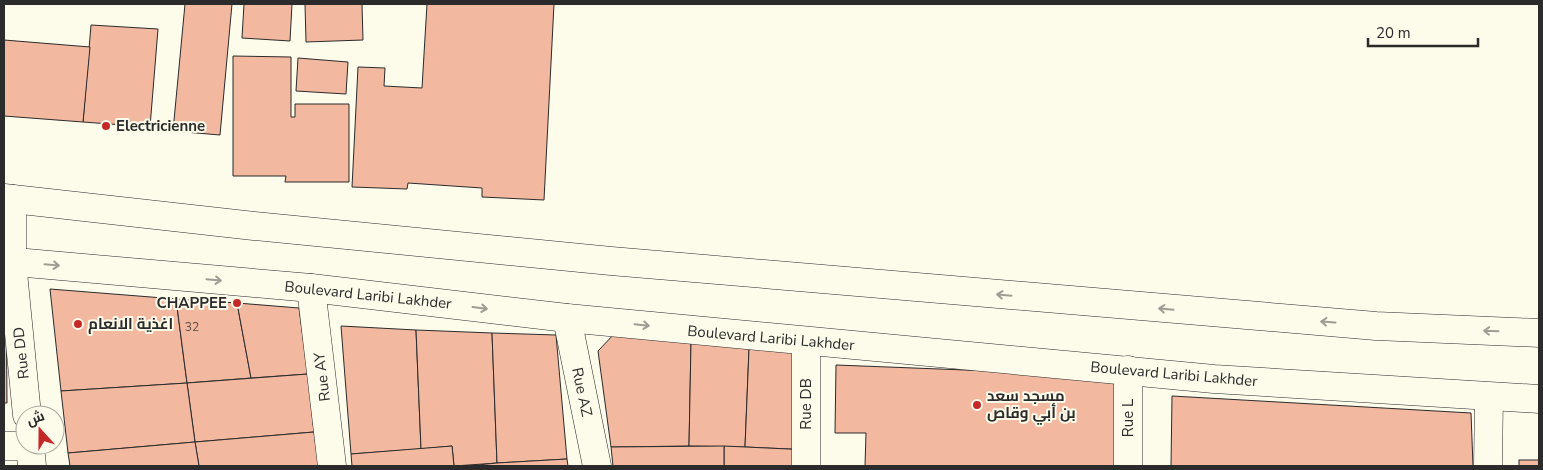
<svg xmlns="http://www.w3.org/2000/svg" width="1543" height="470" viewBox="0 0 1543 470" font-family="'Nunito Sans',Cairo,sans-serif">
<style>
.building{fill:#f2b8a0;stroke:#2b2b2b}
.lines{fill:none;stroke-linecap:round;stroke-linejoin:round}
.street-casing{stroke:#2b2b2b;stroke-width:29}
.secondary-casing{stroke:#2b2b2b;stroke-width:29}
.primary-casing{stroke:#2b2b2b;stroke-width:29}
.street{stroke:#fdfbea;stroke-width:28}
.secondary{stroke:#fdfbea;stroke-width:28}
.primary{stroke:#fdfbea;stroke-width:28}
.oneway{stroke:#9e9d94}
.poi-dot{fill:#c62828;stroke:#fdfbea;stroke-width:2}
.labels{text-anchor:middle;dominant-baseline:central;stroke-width:4;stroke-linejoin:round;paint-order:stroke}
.number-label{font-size:12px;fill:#5d4e48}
.poi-label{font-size:15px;font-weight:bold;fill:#2b2b2b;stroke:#fdfbea;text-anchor:start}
.street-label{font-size:15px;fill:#2b2b2b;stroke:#fdfbea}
</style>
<rect width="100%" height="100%" fill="#fdfbea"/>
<!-- building -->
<g class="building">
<polygon points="185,4 232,4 220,135 173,131"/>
<polygon points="244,4 292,4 290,41 242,38"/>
<polygon points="305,4 362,4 363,40 306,42"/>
<polygon points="427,4 554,4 544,200 482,197 482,188 408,183 407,189 352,187 358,67 385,68 384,86 422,88"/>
<polygon points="91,25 158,29 150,127 83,122"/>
<polygon points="4,40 90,47 83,122 4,116"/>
<polygon points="233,56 291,57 291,117 295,117 295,104 349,104 349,182 285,182 286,176 233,176"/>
<polygon points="298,58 348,62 346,94 296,91"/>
<polygon points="4,271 6,271 7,403 4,403"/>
<polygon points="50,289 176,299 187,383 61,391"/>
<polygon points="176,299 237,303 251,378 187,383"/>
<polygon points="237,303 299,308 308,374 251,378"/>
<polygon points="341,326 416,330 421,449 351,454"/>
<polygon points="416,330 492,333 497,463 454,466 452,446 421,449"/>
<polygon points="616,332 691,342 689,446 611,447 598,351"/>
<polygon points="492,333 556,335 567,459 497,463"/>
<polygon points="691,342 749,349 745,447 689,446"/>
<polygon points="749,349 810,353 810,450 745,447"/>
<polygon points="836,365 1120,376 1119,466 865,466 866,433 835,433"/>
<polygon points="308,374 314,432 195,442 187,383"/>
<polygon points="187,383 195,442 68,453 61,391"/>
<polygon points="1172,396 1471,413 1473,466 1171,466"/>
<polygon points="314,432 319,466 199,466 195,442"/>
<polygon points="195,442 199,466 70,466 68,453"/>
<polygon points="452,446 454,466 352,466 351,454"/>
<polygon points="724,446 810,450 810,466 724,466"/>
<polygon points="724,446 724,466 613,466 611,447"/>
<polygon points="567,459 568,466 468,466 497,463"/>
<rect x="1519" y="460" width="20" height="6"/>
</g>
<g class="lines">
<defs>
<g id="street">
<polyline points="311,288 332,466"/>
<polyline points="567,318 597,466"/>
<polyline points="806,342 806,466"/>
<polyline points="4,446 30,446"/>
<polyline points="1128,466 1128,370"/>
<polyline points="1488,466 1489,397"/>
</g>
<g id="secondary">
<polyline points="12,262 27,415"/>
<polyline points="30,445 32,466"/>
</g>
<g id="primary">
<polyline points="4,198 254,226 611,261 1376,326 1539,333"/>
<polyline points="4,261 311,288 567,318 1214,379 1539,399"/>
<polyline points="12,262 12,199"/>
</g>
</defs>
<!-- street casing -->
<use href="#street" class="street-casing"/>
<!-- secondary casing -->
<use href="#secondary" class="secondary-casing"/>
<!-- primary casing -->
<use href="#primary" class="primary-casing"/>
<!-- street -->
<use href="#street" class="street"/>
<!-- secondary -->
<use href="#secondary" class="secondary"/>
<!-- primary -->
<use href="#primary" class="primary"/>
</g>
<!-- one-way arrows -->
<defs><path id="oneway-shaft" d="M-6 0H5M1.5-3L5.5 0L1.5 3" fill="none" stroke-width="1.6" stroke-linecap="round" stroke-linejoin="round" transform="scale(1.25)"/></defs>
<g class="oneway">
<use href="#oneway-shaft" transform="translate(52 265) rotate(5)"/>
<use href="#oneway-shaft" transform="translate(214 280) rotate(5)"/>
<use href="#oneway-shaft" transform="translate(1004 295) rotate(-175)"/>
<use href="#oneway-shaft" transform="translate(480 308) rotate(7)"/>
<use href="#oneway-shaft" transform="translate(1166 309) rotate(-175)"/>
<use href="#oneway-shaft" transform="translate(1328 322) rotate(-176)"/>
<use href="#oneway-shaft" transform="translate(642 325) rotate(6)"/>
<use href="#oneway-shaft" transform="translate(1491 331) rotate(-178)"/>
</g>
<!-- markers -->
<g class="poi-dot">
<circle cx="106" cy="126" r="5"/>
<circle cx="237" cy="303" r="5"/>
<circle cx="78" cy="324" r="5"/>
<circle cx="977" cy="405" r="5"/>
</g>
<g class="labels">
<!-- number labels -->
<g class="number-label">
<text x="192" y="327">32</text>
</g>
<!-- poi labels -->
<g class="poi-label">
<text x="116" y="126">Electricienne</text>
<text x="227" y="303" text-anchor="end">CHAPPEE</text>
<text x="88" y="324">اغذية الانعام</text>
<text x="987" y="396">مسجد سعد<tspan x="987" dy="17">بن أبي وقاص</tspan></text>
</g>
<!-- street labels -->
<g class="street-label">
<text transform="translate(368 295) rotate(6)">Boulevard Laribi Lakhder</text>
<text transform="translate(771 338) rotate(5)">Boulevard Laribi Lakhder</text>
<text transform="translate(21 353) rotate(-96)">Rue DD</text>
<text transform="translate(1174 374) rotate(5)">Boulevard Laribi Lakhder</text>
<text transform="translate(322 377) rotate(-97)">Rue AY</text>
<text transform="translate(582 392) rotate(78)">Rue AZ</text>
<text transform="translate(806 404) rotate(-90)">Rue DB</text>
<text transform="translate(1128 418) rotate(-90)">Rue L</text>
</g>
</g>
<!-- border -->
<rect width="1543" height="470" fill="none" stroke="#2b2b2b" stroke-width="10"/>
<!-- north arrow -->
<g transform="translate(40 430) rotate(339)"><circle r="24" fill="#fdfbea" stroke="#a9a89e"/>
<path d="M0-4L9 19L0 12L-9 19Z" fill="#c62828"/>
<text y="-8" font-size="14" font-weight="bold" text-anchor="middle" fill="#2b2b2b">ش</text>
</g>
<!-- scale -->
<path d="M1368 38v8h110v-8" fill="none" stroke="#2b2b2b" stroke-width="2.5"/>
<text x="1376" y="38" font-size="15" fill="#2b2b2b" stroke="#fdfbea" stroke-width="4" paint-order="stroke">20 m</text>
</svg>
